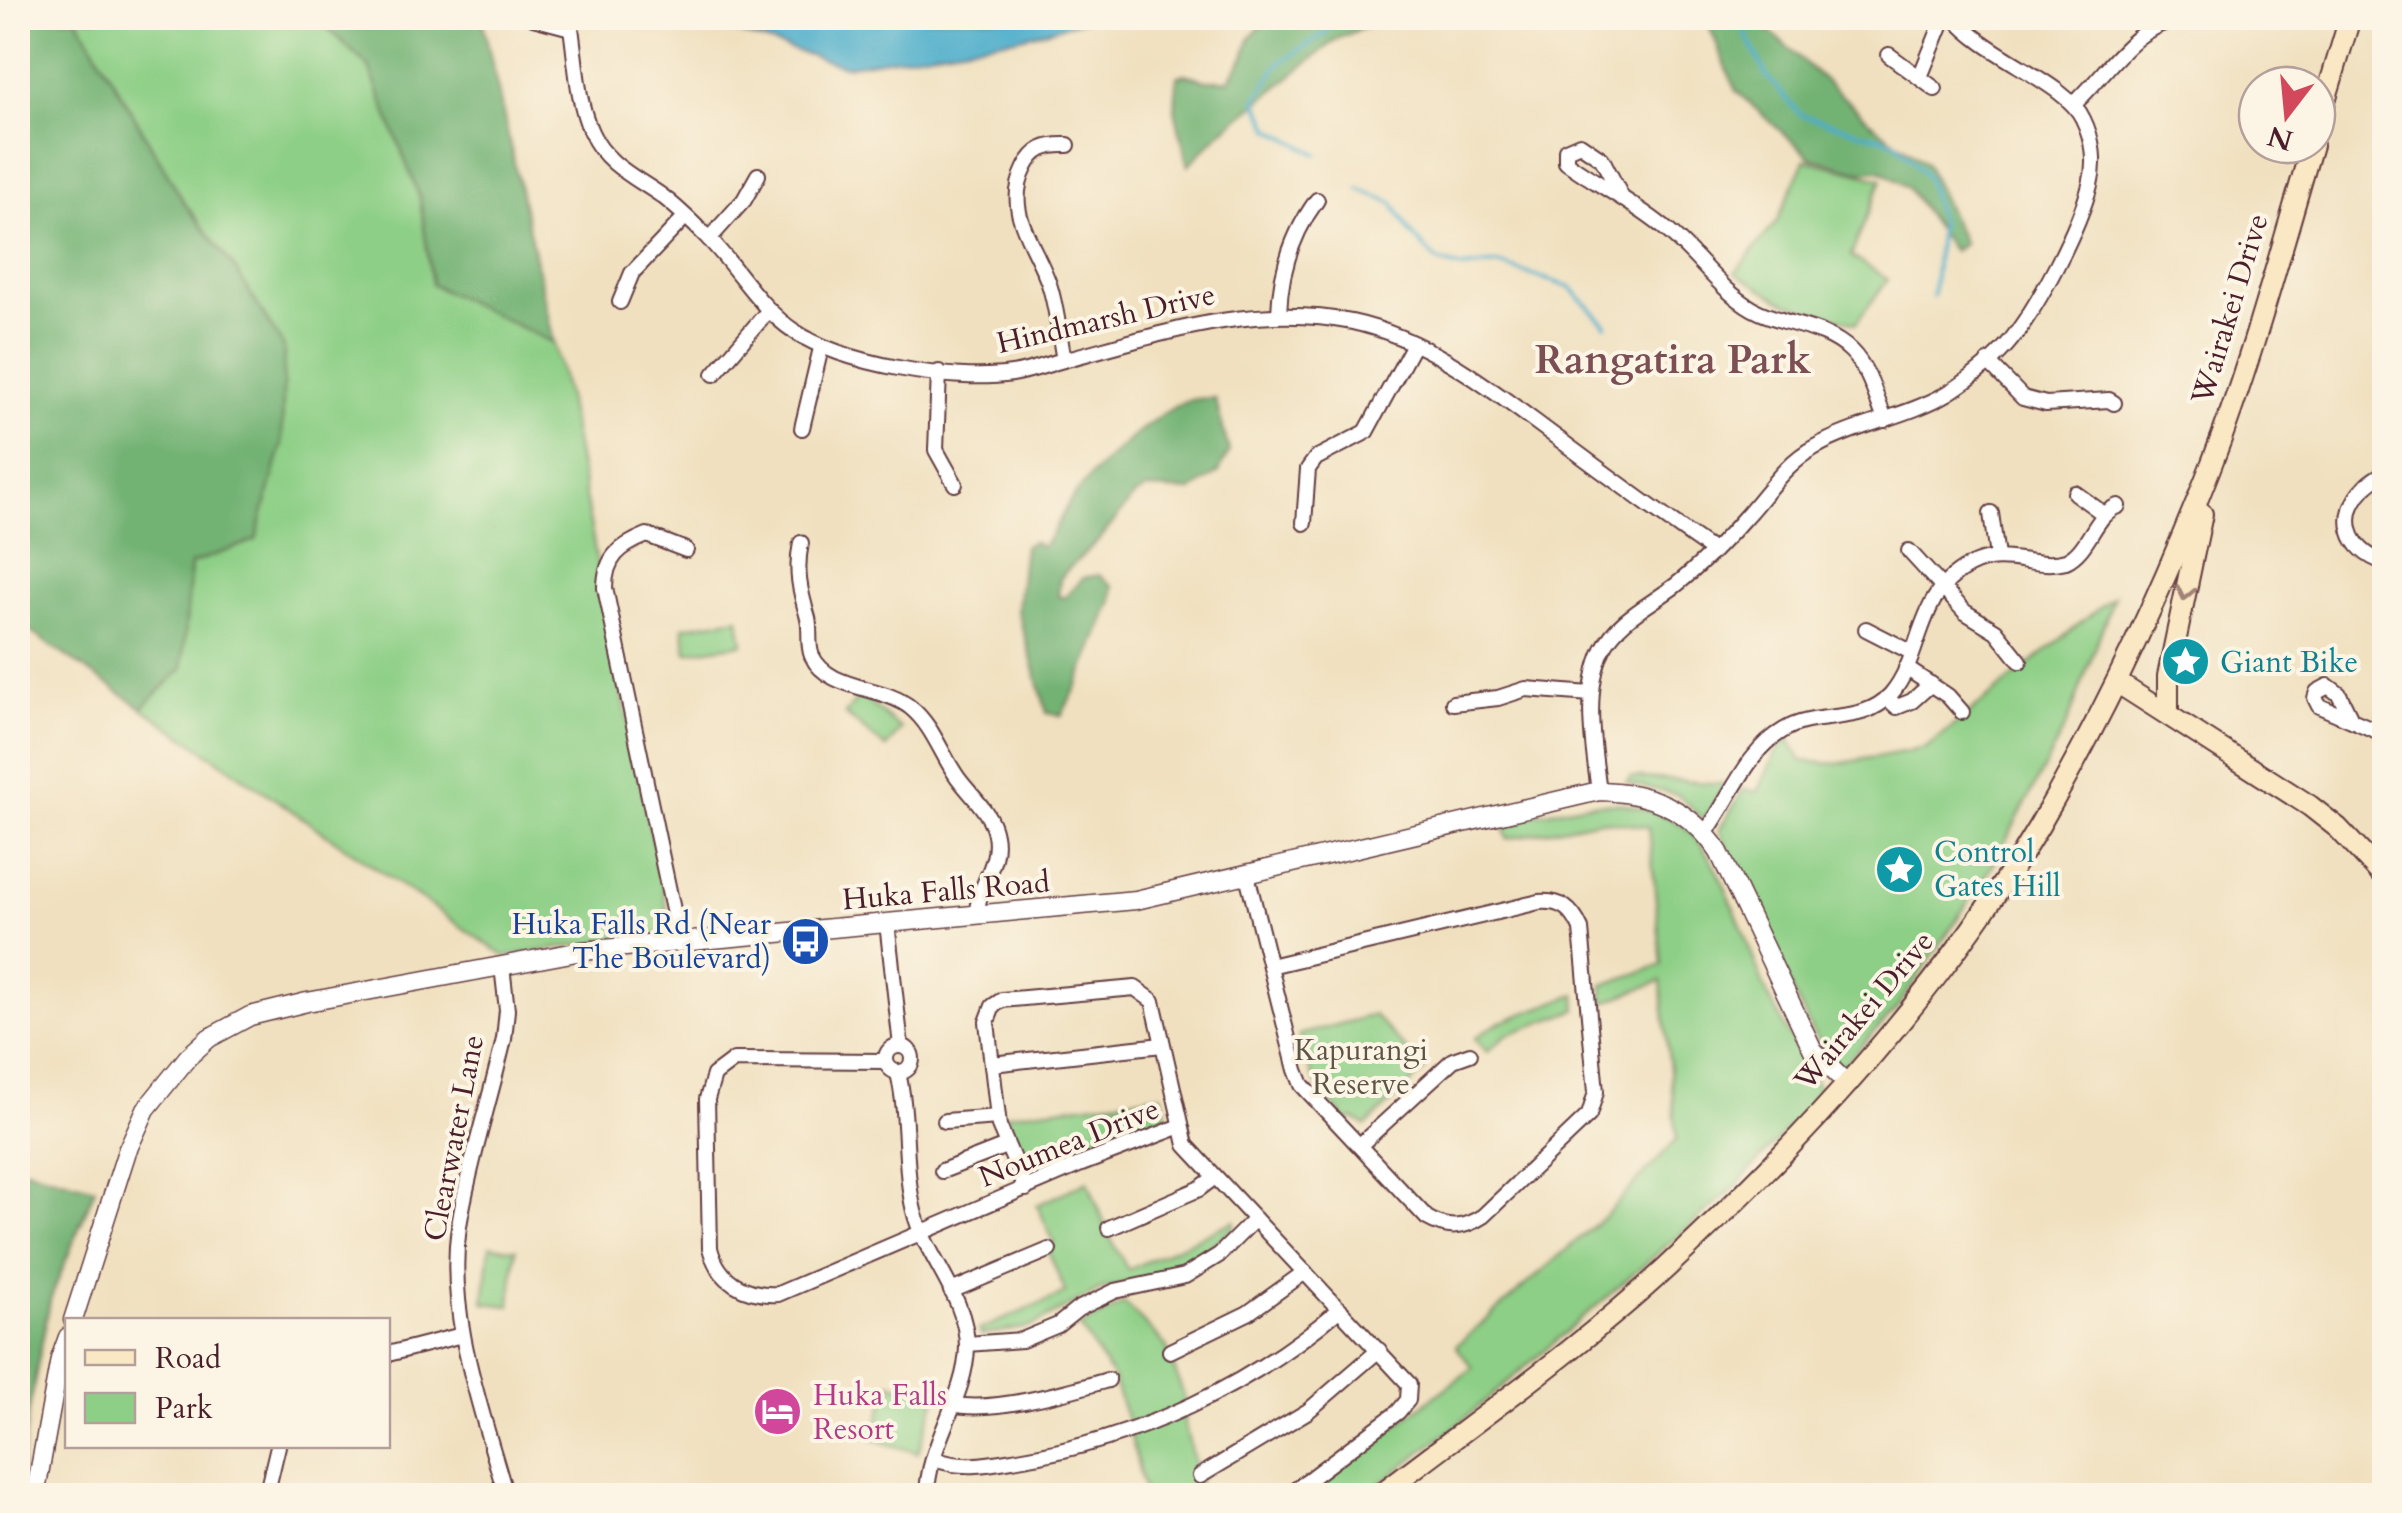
<svg xmlns="http://www.w3.org/2000/svg" width="2402" height="1513" viewBox="0 0 2402 1513" font-family="Cardo,serif">
<style>
.green{fill:#8dcf86;stroke:#6c7758;stroke-width:2.5}
.forest{fill:#72b273;stroke:#5e684f;stroke-width:2.5}
.water{fill:#4badca;stroke:#4a667a;stroke-width:2.5}
.lines{fill:none;stroke-linecap:round;stroke-linejoin:round}
.stream{stroke:#4badca;stroke-width:4}
.minor-casing{stroke:#633c41;stroke-width:18}
.tertiary-casing{stroke:#633c41;stroke-width:21}
.secondary-casing{stroke:#633c41;stroke-width:24}
.minor{stroke:#fff;stroke-width:14}
.tertiary{stroke:#fff;stroke-width:18}
.secondary{stroke:#fae7c3;stroke-width:20}
.oneway{stroke:#a28377}
.labels{text-anchor:middle;dominant-baseline:central;stroke-width:8;stroke-linejoin:round;paint-order:stroke}
.street-label{font-size:30px;fill:#4a1f2b;stroke:#fcf5e5}
.culture-label{font-size:30px;fill:#0d838f;stroke:#fcf5e5;text-anchor:start}
.transit-label{font-size:30px;fill:#164399;stroke:#fcf5e5;text-anchor:end}
.park-label{font-size:30px;fill:#5e5446;stroke:#fcf5e5}
.hotel-label{font-size:30px;fill:#b23c85;stroke:#fcf5e5;text-anchor:start}
.district-label{font-size:40px;font-weight:bold;fill:#7c4f54;stroke:#fcf5e5}
</style>
<rect width="100%" height="100%" fill="#fcf5e5"/>
<filter id="ink" filterUnits="userSpaceOnUse"><feTurbulence type="fractalNoise" baseFrequency=".01" numOctaves="2"/><feDisplacementMap in="SourceGraphic" scale="20" xChannelSelector="R" yChannelSelector="G"/><feConvolveMatrix kernelMatrix="1 2 1 2 8 2 1 2 1" color-interpolation-filters="sRGB"/></filter>
<filter id="wash" filterUnits="userSpaceOnUse"><feTurbulence type="fractalNoise" baseFrequency=".0048" numOctaves="4" result="noise"/><feDisplacementMap in="SourceGraphic" scale="40" xChannelSelector="R" yChannelSelector="G"/><feGaussianBlur stdDeviation="2.25" result="paint"/><feColorMatrix in="noise" values="0 0 0 0 0 0 0 0 0 0 0 0 0 0 0 0 0 1.4 0 .05"/><feComposite in="paint" operator="in"/></filter>
<g filter="url(#wash)">
<rect width="100%" height="100%" fill="#f0e0bf"/>
<!-- green -->
<g class="green">
<polygon points="77,18 317,18 369,67 420,198 432,285 554,343 568,402 612,645 672,932 504,956 142,708 182,669 191,564 235,269 185,204"/>
<polygon points="1805,160 1882,179 1851,256 1888,279 1856,323 1786,303 1735,273 1777,221"/>
<polygon points="2114,596 2067,724 1993,865 1897,1008 1841,1068 1812,1032 1719,830 1744,789 1758,792 1775,754 1788,738 1802,761 1836,764 1926,748"/>
<polygon points="739,618 743,644 687,652 683,627"/>
<polygon points="860,695 901,729 886,748 845,714"/>
<polygon points="1630,777 1725,784 1726,784 1704,820 1678,795 1626,783"/>
<path d="M 1619,803 C 1642,808 1665,813 1684,827 C 1721,855 1747,946 1766,991 C 1782,1025 1803,1059 1821,1092 L 1735,1187 L 1455,1427 L 1364,1495 L 1300,1496 L 1473,1368 L 1456,1346 L 1605,1216 L 1677,1139 L 1661,981 L 1603,1003 L 1603,985 L 1662,965 L 1649,827 L 1600,820 L 1507,839 L 1503,821 L 1586,804 Z"/>
<polygon points="1576,994 1577,1010 1506,1035 1487,1052 1475,1038 1498,1023"/>
<path d="M 1374,1015 L 1425,1070 L 1366,1126 L 1353,1119 L 1347,1120 C 1316,1088 1310,1078 1299,1035 Z"/>
<polygon points="1162,1095 1167,1116 1030,1177 1008,1131 1007,1114"/>
<polygon points="1088,1181 1109,1236 1128,1270 1234,1221 1234,1228 1180,1269 1102,1289 1030,1327 981,1335 979,1330 1066,1293 1046,1246 1054,1242 1037,1205"/>
<polygon points="490,1246 516,1249 510,1306 484,1303"/>
<polygon points="1124,1303 1166,1346 1184,1396 1184,1423 1203,1495 1145,1495 1127,1420 1112,1376 1080,1327"/>
<polygon points="890,1383 936,1398 918,1453 872,1439"/>
</g>
<!-- forest -->
<g class="forest">
<polygon points="18,18 77,18 185,204 235,269 284,347 282,444 256,540 191,564 182,669 142,708 18,623"/>
<polygon points="317,18 482,18 554,343 432,285 420,198 369,67"/>
<polygon points="1269,18 1385,18 1337,39 1221,132 1188,166 1175,110 1177,77 1185,74 1206,80 1229,80 1244,57 1251,36"/>
<polygon points="1706,18 1755,18 1880,130 1926,163 1964,244 1953,251 1907,187 1880,170 1862,172 1811,158 1736,91"/>
<path d="M 1215,398 L 1229,451 L 1219,472 L 1191,491 L 1147,489 L 1134,496 L 1101,538 L 1066,571 L 1060,579 L 1058,596 L 1064,598 L 1083,578 L 1099,575 L 1113,586 L 1112,601 L 1076,688 L 1061,716 L 1047,713 L 1017,610 L 1024,546 L 1032,542 L 1042,547 C 1055,534 1060,516 1071,500 C 1091,471 1157,410 1191,400 C 1198,398 1208,399 1215,398 Z"/>
<polygon points="18,1167 95,1188 50,1300 27,1420 18,1495"/>
</g>
<!-- water -->
<polygon class="water" points="712,18 1093,18 1017,38 844,66 735,32"/>
<g class="lines">
<!-- stream -->
<g class="stream">
<polyline points="1738,18 1767,77 1801,115 1895,142 1927,177 1940,221 1933,296"/>
<polyline points="1317,154 1271,129 1256,100 1278,64 1321,36 1342,18"/>
<polyline points="1359,189 1393,203 1410,232 1437,261 1463,268 1498,264 1570,287 1606,325"/>
</g>
</g>
</g>
<g filter="url(#ink)">
<g class="lines">
<defs>
<g id="minor">
<polyline points="533,18 571,28"/>
<path d="M 573,18 L 571,28 C 576,61 577,101 591,132 C 605,164 635,177 662,196 C 678,208 693,223 707,237 C 737,267 758,307 794,331 C 843,364 953,383 1012,374 C 1032,371 1051,363 1071,358 C 1164,333 1254,302 1352,322 C 1431,339 1496,393 1560,440 C 1611,478 1661,515 1713,551"/>
<polyline points="1889,55 1935,89"/>
<polyline points="1920,77 1944,18"/>
<path d="M 2075,103 C 2111,70 2135,19 2191,18"/>
<path d="M 1622,198 L 1602,159 L 1580,144 L 1566,150 L 1566,162 C 1599,186 1637,204 1668,231 C 1697,255 1720,290 1753,309 C 1784,326 1825,325 1851,351 C 1869,369 1876,397 1885,420"/>
<polyline points="709,239 744,200 758,175"/>
<polyline points="620,302 632,273 685,217"/>
<path d="M 1279,314 C 1280,272 1293,233 1317,200"/>
<path d="M 1064,360 C 1059,335 1057,308 1049,284 C 1035,243 1003,212 1025,168 C 1034,149 1047,144 1068,145"/>
<polyline points="1988,362 2023,398 2046,404 2109,400 2114,403"/>
<polyline points="939,372 936,450 955,484"/>
<polyline points="714,374 769,310"/>
<polyline points="802,428 821,348"/>
<path d="M 2384,473 C 2378,477 2370,481 2365,487 C 2337,515 2348,551 2384,562"/>
<polyline points="2075,493 2104,514"/>
<polyline points="1991,513 1997,557"/>
<polyline points="1304,523 1308,469 1316,458 1366,432 1414,344"/>
<path d="M 801,543 C 795,571 800,591 808,618 C 811,630 807,645 812,656 C 828,691 884,685 911,708 C 933,726 942,756 958,778 C 972,797 991,812 995,835 C 1001,865 976,886 977,916"/>
<polyline points="1909,551 1965,612 1996,631 2020,661"/>
<polyline points="1866,629 1911,652"/>
<polyline points="1906,668 1948,696 1962,712"/>
<polyline points="1887,698 1897,707 1912,701 1931,684"/>
<polyline points="1453,703 1498,698 1526,689 1591,694"/>
<polyline points="2351,719 2339,694 2328,686 2317,692 2315,698 2319,706 2384,734"/>
<path d="M 1599,791 C 1593,746 1583,691 1603,649 C 1618,619 1650,605 1676,585 C 1701,565 1725,540 1746,516 C 1768,492 1785,463 1815,447 C 1856,424 1907,417 1948,393 C 1970,379 1995,360 2011,340 C 2039,305 2079,228 2090,185 C 2096,163 2093,139 2083,119 C 2068,84 1984,55 1955,18"/>
<path d="M 1706,832 C 1731,798 1746,752 1784,730 C 1817,710 1863,726 1891,694 C 1924,655 1915,594 1969,566 C 2005,547 2033,570 2066,561 C 2090,550 2094,514 2118,506"/>
<path d="M 1247,875 L 1296,1070 L 1302,1085 L 1427,1218 C 1448,1230 1463,1229 1483,1216 L 1589,1115 L 1596,1092 L 1581,929 C 1572,909 1561,900 1539,902 L 1270,966"/>
<polyline points="887,923 901,1046"/>
<path d="M 680,943 L 605,588 C 605,557 620,546 647,535 L 686,550"/>
<path d="M 502,966 L 507,1010 L 504,1039 C 490,1101 469,1163 459,1226 C 446,1317 482,1409 506,1496"/>
<circle cx="899" cy="1059" r="13"/>
<path d="M 886,1061 L 734,1060 L 714,1075 L 707,1099 L 710,1248 C 718,1281 745,1296 778,1294 L 1079,1165 L 1181,1126"/>
<polyline points="992,1064 1162,1045"/>
<path d="M 898,1073 C 909,1118 903,1166 914,1211 C 925,1257 967,1296 967,1347 C 966,1398 927,1445 927,1496"/>
<polyline points="945,1121 998,1117"/>
<polyline points="1360,1145 1453,1060 1470,1054"/>
<polyline points="942,1171 1006,1146"/>
<polyline points="1026,1189 999,1126 987,1022 993,1006 1002,1000 1135,988 1153,1001 1186,1145 1409,1384 1408,1400 1398,1412 1287,1496"/>
<polyline points="1109,1228 1199,1189 1215,1177"/>
<polyline points="951,1291 1049,1250"/>
<polyline points="967,1344 1022,1340 1058,1325 1078,1309 1115,1291 1185,1276 1219,1255 1255,1219"/>
<polyline points="1170,1351 1248,1313 1305,1272"/>
<polyline points="388,1354 462,1335"/>
<path d="M 953,1404 C 991,1414 1069,1391 1108,1380"/>
<path d="M 935,1459 C 962,1470 989,1464 1018,1459 C 1137,1440 1249,1387 1340,1309"/>
<polyline points="1200,1476 1308,1411 1379,1350"/>
<polyline points="266,1496 278,1446"/>
</g>
<g id="tertiary">
<path d="M 73,1320 L 127,1151 L 146,1109 L 188,1057 L 209,1038 L 250,1016 L 307,1002 L 582,951 L 1136,900 L 1599,791 C 1650,792 1690,809 1719,852 L 1813,1050 L 1846,1083"/>
<polyline points="35,1496 60,1359 68,1337"/>
</g>
<g id="secondary">
<polyline points="2317,127 2350,18"/>
<polyline points="2118,683 2310,806 2338,828 2384,877"/>
<polyline points="2168,714 2168,676 2202,514"/>
<path d="M 1378,1496 C 1474,1422 1575,1352 1664,1270 C 1805,1139 1940,992 2039,826 C 2106,711 2162,591 2210,468 C 2251,363 2280,253 2312,145"/>
</g>
</defs>
<!-- minor casing -->
<use href="#minor" class="minor-casing"/>
<!-- tertiary casing -->
<use href="#tertiary" class="tertiary-casing"/>
<!-- secondary casing -->
<use href="#secondary" class="secondary-casing"/>
<!-- minor -->
<use href="#minor" class="minor"/>
<!-- tertiary -->
<use href="#tertiary" class="tertiary"/>
<!-- secondary -->
<use href="#secondary" class="secondary"/>
</g>
<!-- one-way arrows -->
<defs><path id="oneway-chevron" d="M-2-3.5L2.5 0L-2 3.5" fill="none" stroke-width="1.6" stroke-linecap="round" stroke-linejoin="round" transform="scale(2.5)"/></defs>
<use class="oneway" href="#oneway-chevron" transform="translate(2185 593) rotate(102)"/>
</g>
<!-- icons -->
<defs>
<symbol id="sight-disc" viewBox="-11 -11 22 22"><circle r="9.5" fill="#0f9aa8" stroke="#fcf5e5"/><path d="M0-6L1.8-2.2L6-1.7L2.9 1.2L3.7 5.4L0 3.3L-3.7 5.4L-2.9 1.2L-6-1.7L-1.8-2.2Z" fill="#fff"/></symbol>
<symbol id="bus-disc" viewBox="-11 -11 22 22"><circle r="9.5" fill="#1a4fb4" stroke="#fcf5e5"/><path d="M-5-6H5V4H4V6H2V4H-2V6H-4V4H-5ZM-3.5-4V0h7V-4ZM-3.5 1.2v1.5H-2V1.2ZM2 1.2v1.5H3.5V1.2Z" fill="#fff"/></symbol>
<symbol id="hotel-disc" viewBox="-11 -11 22 22"><circle r="9.5" fill="#d1479c" stroke="#fcf5e5"/><path d="M-6-4.5h1.5V1H6V5H4.5V3h-9V5H-6ZM-4 0a1.8 1.8 0 1 1 3.6 0ZM.5 0V-2.5h3Q6-2.5 6 0Z" fill="#fff"/></symbol>
</defs>
<g fill-rule="evenodd">
<use href="#sight-disc" x="2158" y="634" width="55" height="55"/>
<use href="#sight-disc" x="1872" y="842" width="55" height="55"/>
<use href="#bus-disc" x="778" y="914" width="55" height="55"/>
<use href="#hotel-disc" x="750" y="1384" width="55" height="55"/>
</g>
<g class="labels">
<!-- street labels -->
<g class="street-label">
<text transform="translate(2230 309) rotate(-73)">Wairakei Drive</text>
<text transform="translate(1106 319) rotate(-13)">Hindmarsh Drive</text>
<text transform="translate(946 891) rotate(-5)">Huka Falls Road</text>
<text transform="translate(1864 1011) rotate(-50)">Wairakei Drive</text>
<text transform="translate(454 1138) rotate(-79)">Clearwater Lane</text>
<text transform="translate(1069 1143) rotate(-22)">Noumea Drive</text>
</g>
<!-- culture labels -->
<g class="culture-label">
<text x="2220" y="662">Giant Bike</text>
<text x="1934" y="852">Control<tspan x="1934" dy="34">Gates Hill</tspan></text>
</g>
<!-- transit labels -->
<g class="transit-label">
<text x="771" y="924">Huka Falls Rd (Near<tspan x="771" dy="34">The Boulevard)</tspan></text>
</g>
<!-- park labels -->
<g class="park-label">
<text x="1361" y="1050">Kapurangi<tspan x="1361" dy="34">Reserve</tspan></text>
</g>
<!-- hotel labels -->
<g class="hotel-label">
<text x="813" y="1395">Huka Falls<tspan x="813" dy="34">Resort</tspan></text>
</g>
<!-- district labels -->
<g class="district-label">
<text x="1673" y="360">Rangatira Park</text>
</g>
</g>
<!-- margin -->
<rect width="2402" height="1513" fill="none" stroke="#fcf5e5" stroke-width="60"/>
<!-- legend -->
<rect x="65" y="1318" width="325" height="130" fill="#fcf5e5" stroke="#b59f9b" stroke-width="2.5"/>
<rect x="85" y="1350" width="50" height="15" fill="#fae7c3" stroke="#b59f9b" stroke-width="2.5"/>
<text x="155" y="1368" font-size="30" fill="#4a1f2b">Road</text>
<rect x="85" y="1393" width="50" height="30" fill="#8dcf86" stroke="#b59f9b" stroke-width="2.5"/>
<text x="155" y="1418" font-size="30" fill="#4a1f2b">Park</text>
<!-- north arrow -->
<g transform="translate(2287 115) rotate(196)"><circle r="48" fill="#fcf5e5" stroke="#b59f9b" stroke-width="2.5"/>
<path d="M0-8L18 38L0 25L-18 38Z" fill="#d1495b"/>
<text y="-15" font-size="28" font-weight="bold" text-anchor="middle" fill="#4a1f2b">N</text>
</g>
</svg>
